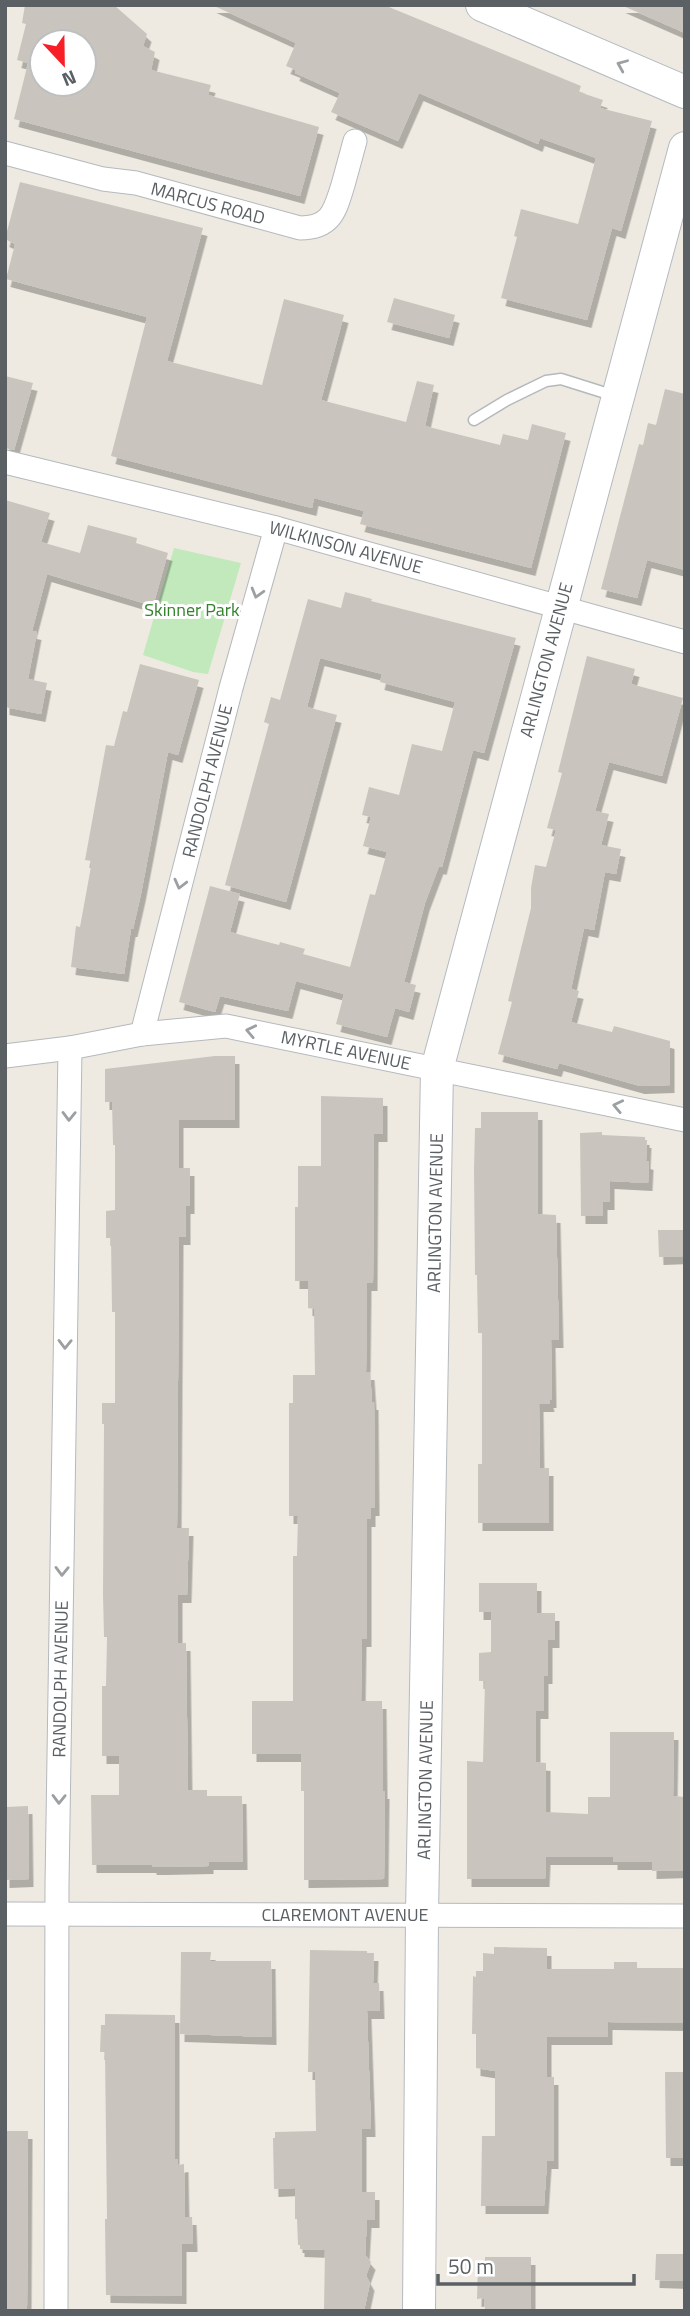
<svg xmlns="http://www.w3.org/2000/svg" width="690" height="2316" viewBox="0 0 690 2316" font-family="'Titillium Web',sans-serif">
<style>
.green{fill:#c1e9bb}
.building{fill:#c9c5be;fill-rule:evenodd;filter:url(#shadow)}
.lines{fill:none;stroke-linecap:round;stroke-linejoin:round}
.lane-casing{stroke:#b5b9bd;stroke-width:13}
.street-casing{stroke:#b5b9bd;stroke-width:25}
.secondary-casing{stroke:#b5bac0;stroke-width:34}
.lane{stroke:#fff;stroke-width:10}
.street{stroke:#fff;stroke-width:23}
.secondary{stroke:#fff;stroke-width:32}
.oneway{stroke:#9ca0a2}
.labels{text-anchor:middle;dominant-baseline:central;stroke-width:6;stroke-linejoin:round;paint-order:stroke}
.street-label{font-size:18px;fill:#5a6064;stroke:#fff}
.park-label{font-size:18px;fill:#32822c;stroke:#fff}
</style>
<defs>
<filter id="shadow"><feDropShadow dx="4.5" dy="8" stdDeviation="0" flood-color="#0004"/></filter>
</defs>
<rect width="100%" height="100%" fill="#eeeae1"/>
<!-- green -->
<polygon class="green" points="174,548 241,563 208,674 193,672 143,655"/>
<!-- building -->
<g class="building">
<path d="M 25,5 L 114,5 L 147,34 L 143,46 L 155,52 L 151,70 L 211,85 L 208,95 L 319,127 L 300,196 L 14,119 L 28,63 L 17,60 L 26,24 L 22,23 ZM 42,42 L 84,42 L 84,84 L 42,84 Z"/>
<polygon points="212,5 384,5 581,86 579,92 603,100 600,108 652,121 621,231 612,228 587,320 501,298 517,237 514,236 521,209 578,224 596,158 540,138 538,144 419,93 398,141 331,112 340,93 295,73 296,70 286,66 296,43"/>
<polygon points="621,5 685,5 685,33"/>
<polygon points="20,182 203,228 167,361 262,385 284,299 344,315 321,400 406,422 417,381 434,385 425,426 500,445 503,434 528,440 532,424 566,433 531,568 360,524 364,511 314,498 312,508 111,456 147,317 6,279 15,244 5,239"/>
<polygon points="394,298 455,315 449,338 387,322"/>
<polygon points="5,376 33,383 14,450 5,448"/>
<polygon points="665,389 685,394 685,570 647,560 637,598 601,589 639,444 643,445 648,423 656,425"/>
<polygon points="5,500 50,513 41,542 80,553 88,525 137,538 136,543 168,553 153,606 47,574 32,631 37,632 28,679 47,683 41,714 5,707"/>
<polygon points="345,592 372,599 371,601 516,638 484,753 473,750 442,867 439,866 425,903 404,982 416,985 409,1012 395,1008 387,1037 336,1024 344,994 296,981 288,1011 220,996 215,1012 179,1002 210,886 240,894 230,932 279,945 280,942 305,949 303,954 350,967 370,894 375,895 387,852 363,846 371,817 362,815 369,787 399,795 412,744 442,751 455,702 380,682 382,674 320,658 307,707 337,715 286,902 225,885 269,724 264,722 271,697 280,700 308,599 341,608"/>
<polygon points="587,656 635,669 631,684 683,698 662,776 609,762 595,811 609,814 601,845 621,849 616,874 605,872 594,930 584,928 571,989 579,991 571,1022 612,1032 614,1026 670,1041 670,1085 640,1086 559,1063 557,1069 498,1054 512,1002 508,1001 531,908 531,888 535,865 546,867 556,830 547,828 562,773 558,772"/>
<polygon points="140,664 199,680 178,755 168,752 141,894 133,929 131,929 124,974 71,967 76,926 80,927 92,861 85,860 106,745 114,746 123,711 127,712"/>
<polygon points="215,1056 235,1056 235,1120 179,1120 179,1168 190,1168 190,1206 186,1206 186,1237 179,1237 177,1528 189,1528 187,1595 178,1595 178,1643 186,1643 188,1790 207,1790 207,1796 242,1796 243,1862 209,1862 209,1866 161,1867 152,1867 152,1865 92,1865 91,1795 119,1795 119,1756 102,1756 102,1686 106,1686 107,1637 104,1637 103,1595 104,1424 102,1424 102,1403 115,1403 115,1312 112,1312 111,1238 106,1238 106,1211 115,1210 115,1145 113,1145 112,1102 105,1102 105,1069"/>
<polygon points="321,1096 383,1098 383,1134 374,1134 373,1283 367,1283 366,1372 370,1372 372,1402 374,1402 375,1508 371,1508 371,1519 367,1519 367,1639 362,1639 361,1701 382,1701 383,1791 385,1791 384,1879 304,1880 304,1791 301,1791 301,1754 252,1754 252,1701 293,1701 293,1556 297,1556 298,1516 289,1516 289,1403 293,1403 293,1375 315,1375 314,1309 308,1308 308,1281 295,1281 295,1207 298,1207 298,1166 321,1166"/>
<polygon points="481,1112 538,1112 538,1214 556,1215 559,1340 551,1340 552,1400 549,1400 550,1404 539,1404 540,1468 549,1468 549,1523 478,1523 478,1464 482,1464 482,1333 478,1333 477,1275 475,1275 474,1170 475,1128 481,1128"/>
<polygon points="602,1132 602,1135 645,1137 645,1140 647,1140 646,1161 649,1162 648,1183 610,1181 610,1202 603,1202 603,1216 581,1216 580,1133"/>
<polygon points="658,1230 685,1230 685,1256 659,1257"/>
<polygon points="479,1583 537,1583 537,1613 555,1613 555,1640 548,1640 548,1676 544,1676 544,1711 536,1711 536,1762 546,1763 546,1812 588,1814 588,1797 610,1797 610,1732 674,1732 673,1796 685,1797 685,1870 652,1871 652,1862 613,1862 613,1857 546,1857 545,1879 467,1879 467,1761 483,1762 485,1681 479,1681 479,1653 491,1652 491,1612 479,1612"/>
<polygon points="28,1806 29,1879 5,1880 5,1807"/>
<polygon points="494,1947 547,1948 547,1969 614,1969 614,1962 637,1962 637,1968 685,1968 685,2023 608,2022 608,2037 547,2037 547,2077 554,2077 554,2161 547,2161 544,2206 481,2206 482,2136 495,2136 495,2071 476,2068 476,2034 472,2034 473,1976 476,1977 476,1971 483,1971 483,1953 494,1954"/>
<polygon points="310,1950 367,1951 367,1953 374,1953 373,1983 379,1983 380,2011 367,2011 371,2129 362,2129 362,2192 375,2192 375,2220 367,2220 365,2255 371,2262 366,2276 370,2283 364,2311 324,2311 325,2250 300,2249 300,2245 298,2245 297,2219 295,2219 295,2188 274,2189 273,2138 275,2138 275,2132 316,2131 315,2072 308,2072"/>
<polygon points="181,1952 211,1952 210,1961 271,1961 272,2037 180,2034"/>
<polygon points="105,2014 175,2015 175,2159 178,2159 178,2165 184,2164 185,2217 192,2217 193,2244 182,2244 182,2296 106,2295 105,2219 107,2219 105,2052 100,2052 101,2025 105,2025"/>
<polygon points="665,2072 685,2072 685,2158 666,2158"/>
<polygon points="5,2131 28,2131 27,2311 5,2311"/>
<polygon points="656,2254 685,2254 685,2281 655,2280"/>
<polygon points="485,2257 531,2257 531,2311 485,2311 484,2298 477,2299 478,2263 485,2263"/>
</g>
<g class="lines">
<defs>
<polyline id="lane" points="474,420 507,400 546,381 561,379 615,396"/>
<g id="street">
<path d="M 5,153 L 103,179 L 136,183 L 300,228 C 332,228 335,210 343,185 C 347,170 351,156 355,141"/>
<polyline points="5,462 276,528 685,642"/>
<polyline points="142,1034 231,688 276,528"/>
<polyline points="5,1056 70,1048 142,1034 226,1026 685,1120"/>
<polyline points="5,1914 685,1916"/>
<polyline points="56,2311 57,1885 70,1048"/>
</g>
<g id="secondary">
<polyline points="482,5 685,92"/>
<polyline points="419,2311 422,1914 437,1069 685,148"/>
</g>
</defs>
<!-- lane casing -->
<use href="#lane" class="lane-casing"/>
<!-- street casing -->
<use href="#street" class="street-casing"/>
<!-- secondary casing -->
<use href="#secondary" class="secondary-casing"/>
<!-- lane -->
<use href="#lane" class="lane"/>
<!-- street -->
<use href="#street" class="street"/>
<!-- secondary -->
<use href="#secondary" class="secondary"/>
</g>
<!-- one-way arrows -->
<defs><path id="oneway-chevron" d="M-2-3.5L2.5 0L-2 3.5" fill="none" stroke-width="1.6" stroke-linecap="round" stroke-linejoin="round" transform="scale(1.75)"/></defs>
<g class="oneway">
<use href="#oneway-chevron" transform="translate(622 65) rotate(-157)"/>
<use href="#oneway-chevron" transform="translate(257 593) rotate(106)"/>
<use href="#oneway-chevron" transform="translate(180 884) rotate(104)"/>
<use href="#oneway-chevron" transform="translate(251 1031) rotate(-168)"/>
<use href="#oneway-chevron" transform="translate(618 1106) rotate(-168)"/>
<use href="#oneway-chevron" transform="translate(69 1116) rotate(91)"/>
<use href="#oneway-chevron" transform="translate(65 1344) rotate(91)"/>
<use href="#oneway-chevron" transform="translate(62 1571) rotate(91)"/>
<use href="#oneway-chevron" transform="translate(59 1799) rotate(91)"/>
</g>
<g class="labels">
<!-- street labels -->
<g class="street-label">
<text transform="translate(208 203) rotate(15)">MARCUS ROAD</text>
<text transform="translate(346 547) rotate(15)">WILKINSON AVENUE</text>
<text transform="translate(546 660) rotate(-75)">ARLINGTON AVENUE</text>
<text transform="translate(207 781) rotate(-76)">RANDOLPH AVENUE</text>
<text transform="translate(346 1050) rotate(12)">MYRTLE AVENUE</text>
<text transform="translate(435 1213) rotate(-89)">ARLINGTON AVENUE</text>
<text transform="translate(60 1679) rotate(-89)">RANDOLPH AVENUE</text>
<text transform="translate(425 1780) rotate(-89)">ARLINGTON AVENUE</text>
<text x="345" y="1914">CLAREMONT AVENUE</text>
</g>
<!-- park labels -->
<g class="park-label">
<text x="192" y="609">Skinner Park</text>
</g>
</g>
<!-- border -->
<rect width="690" height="2316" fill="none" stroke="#5a6064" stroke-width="14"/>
<!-- north arrow -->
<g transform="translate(63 63) rotate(158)"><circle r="33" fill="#ffffff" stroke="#bdbfc1" stroke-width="2"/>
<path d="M0-5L12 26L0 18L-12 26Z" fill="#f81e27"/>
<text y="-10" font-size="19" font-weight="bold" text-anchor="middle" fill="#5a6064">N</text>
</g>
<!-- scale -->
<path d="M438 2274v10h196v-10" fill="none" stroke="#5a6064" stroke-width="3.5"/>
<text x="448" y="2274" font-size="21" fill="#5a6064" stroke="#ffffff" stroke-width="5" paint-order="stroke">50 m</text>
</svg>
